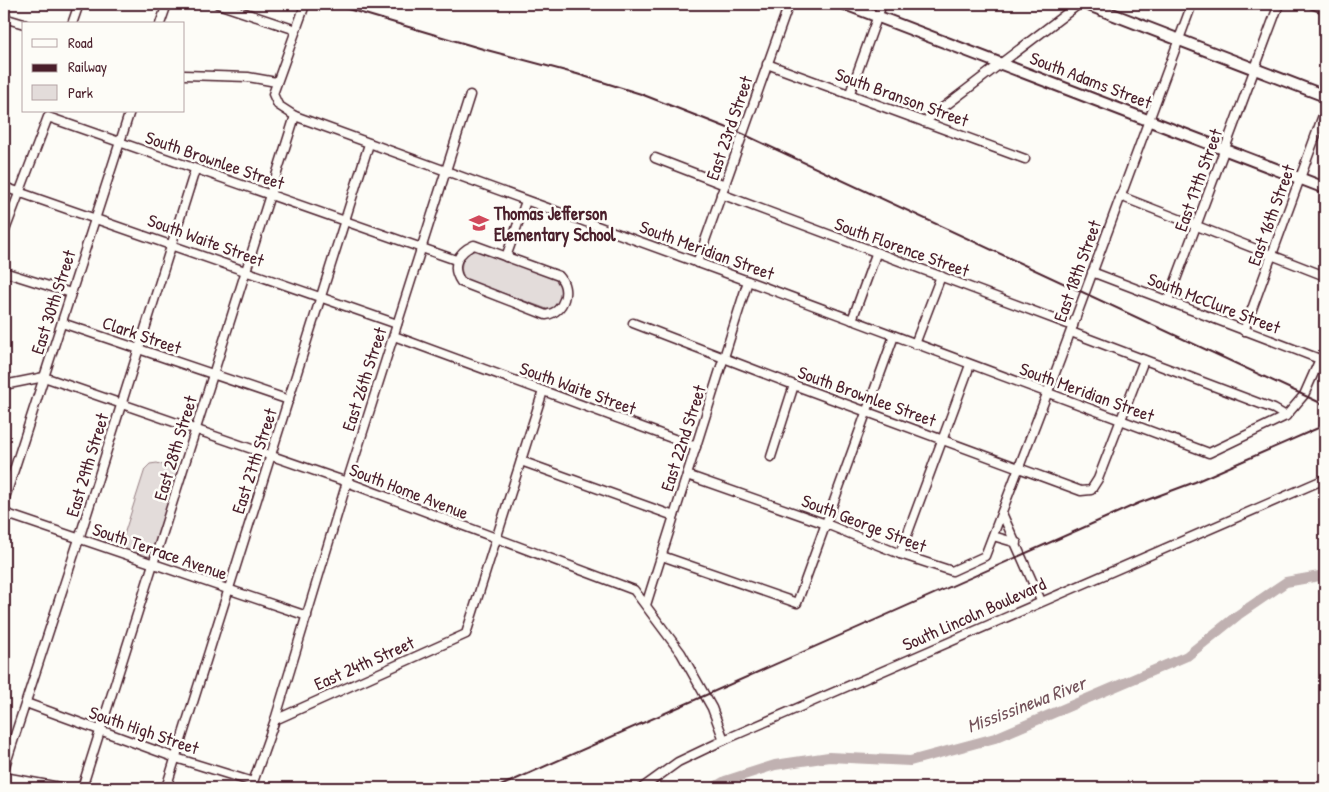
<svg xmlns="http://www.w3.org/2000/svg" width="1329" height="792" viewBox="0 0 1329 792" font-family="'Patrick Hand',sans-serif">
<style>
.green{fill:#e3dcda;stroke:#967e82}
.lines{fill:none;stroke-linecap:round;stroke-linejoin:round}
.river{stroke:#c0b1b1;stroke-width:10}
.minor-casing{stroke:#4a1f2b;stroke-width:11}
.major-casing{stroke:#4a1f2b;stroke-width:14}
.minor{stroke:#fdfcf7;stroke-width:8}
.major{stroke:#fdfcf7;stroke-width:10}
.rail{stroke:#4a1f2b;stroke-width:2}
.labels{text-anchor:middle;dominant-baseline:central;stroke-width:5;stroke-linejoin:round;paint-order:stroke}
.street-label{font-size:18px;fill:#4a1f2b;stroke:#fdfcf7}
.poi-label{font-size:18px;font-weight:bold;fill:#4a1f2b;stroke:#fdfcf7;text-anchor:start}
.water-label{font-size:19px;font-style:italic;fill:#73525a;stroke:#fdfcf7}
</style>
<rect width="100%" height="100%" fill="#fdfcf7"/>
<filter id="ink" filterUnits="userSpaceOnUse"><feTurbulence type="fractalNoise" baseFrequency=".02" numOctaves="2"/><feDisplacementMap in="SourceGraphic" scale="10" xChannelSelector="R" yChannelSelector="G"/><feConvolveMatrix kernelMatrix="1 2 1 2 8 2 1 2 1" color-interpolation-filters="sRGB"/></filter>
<g filter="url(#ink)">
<!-- green -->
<g class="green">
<path d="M 475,249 L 557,279 L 563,284 L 559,306 L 547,309 L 467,280 C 458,271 462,263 466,253 Z"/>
<polygon points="157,463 177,470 178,473 152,559 124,550 121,544 145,469 150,464"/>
</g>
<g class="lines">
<!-- river -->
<polyline class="river" points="713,788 725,781 775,765 829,757 910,761 995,738 1187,656 1238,615 1286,582 1325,575"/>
<defs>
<g id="minor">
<polyline points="218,4 296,30"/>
<polyline points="1312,4 1325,9"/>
<polyline points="305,5 273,94 278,105 295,116 748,281 1209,453 1286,416 1304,395 1320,359"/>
<polyline points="4,18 24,24"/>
<polyline points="72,24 79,4"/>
<polyline points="160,24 167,4"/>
<polyline points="767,64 1025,159"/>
<polyline points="184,75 248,77 276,82"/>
<polyline points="850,93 882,4"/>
<polyline points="924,122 1079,4"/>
<polyline points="655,158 725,185"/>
<polyline points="4,187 397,324"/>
<polyline points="721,194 1073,326"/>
<polyline points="1120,196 1325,276"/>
<polyline points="4,233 48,117 456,260"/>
<path d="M 474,245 L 559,276 C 571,289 565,312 546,315 L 461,282 C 450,266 458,252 474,245 Z"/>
<polyline points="506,257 526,201"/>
<polyline points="697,263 789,4"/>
<polyline points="4,272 71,293"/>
<polyline points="1092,272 1325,361"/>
<polyline points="1168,301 1279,4"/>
<polyline points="852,320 876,254"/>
<polyline points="62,323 289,400"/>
<polyline points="633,323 794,385 1081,491 1091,490 1098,479 1144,360"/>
<polyline points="1244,331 1325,110"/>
<polyline points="1071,332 1274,409 1286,416"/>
<polyline points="394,336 696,447"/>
<polyline points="915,344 941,276"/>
<polyline points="4,385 44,377 347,482 634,590 681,653 712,708 724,740"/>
<polyline points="771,457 794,385"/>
<polyline points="521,461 674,516"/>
<polyline points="687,475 826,524 900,554 952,571 985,556 1060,360 1192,4"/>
<polyline points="4,501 130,111"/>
<polyline points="4,513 307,616"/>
<polyline points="1002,513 1041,601"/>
<polyline points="993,536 1017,543"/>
<polyline points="900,554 970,365"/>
<polyline points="662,556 797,603 894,336"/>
<polyline points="646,605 748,281"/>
<polyline points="26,703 176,758 253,782"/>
<polyline points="275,720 466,634 543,391"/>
<polyline points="4,769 79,539 195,170"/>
<polyline points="4,777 65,788"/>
<polyline points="82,788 295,116"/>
<polyline points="166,788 369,144"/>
<polyline points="251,788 275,720 347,482 470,95"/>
<polyline points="642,788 678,762 724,740 1325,479"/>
</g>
<g id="major">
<polyline points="845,4 1325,188"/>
<polyline points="1086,4 1325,96"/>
</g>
</defs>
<!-- minor casing -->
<use href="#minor" class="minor-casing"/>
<!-- major casing -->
<use href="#major" class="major-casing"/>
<!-- minor -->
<use href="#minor" class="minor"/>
<!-- major -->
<use href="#major" class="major"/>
<!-- rail -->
<g class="rail">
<polyline points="331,4 483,49 577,74 641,94 743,134 1325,405"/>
<polyline points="496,788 1139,503 1195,482 1325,425"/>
</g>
</g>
</g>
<!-- icons -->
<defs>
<symbol id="school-bare" viewBox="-9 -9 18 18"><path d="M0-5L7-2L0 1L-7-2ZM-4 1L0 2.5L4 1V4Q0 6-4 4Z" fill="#d1495b" stroke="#fdfcf7" stroke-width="2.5" paint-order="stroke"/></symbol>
</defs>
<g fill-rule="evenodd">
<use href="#school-bare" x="465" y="209" width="28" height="28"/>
</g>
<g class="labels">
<!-- street labels -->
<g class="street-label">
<text transform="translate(1091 80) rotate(21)">South Adams Street</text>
<text transform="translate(902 97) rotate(20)">South Branson Street</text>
<text transform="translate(729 128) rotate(-71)">East 23rd Street</text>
<text transform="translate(215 160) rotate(19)">South Brownlee Street</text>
<text transform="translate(1198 180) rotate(-70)">East 17th Street</text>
<text transform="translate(1271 215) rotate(-70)">East 16th Street</text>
<text transform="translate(206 240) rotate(20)">South Waite Street</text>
<text transform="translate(902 247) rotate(20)">South Florence Street</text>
<text transform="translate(707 250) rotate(20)">South Meridian Street</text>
<text transform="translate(1077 271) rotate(-70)">East 18th Street</text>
<text transform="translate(53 302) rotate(-72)">East 30th Street</text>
<text transform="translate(1214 303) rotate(21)">South McClure Street</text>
<text transform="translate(142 335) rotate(19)">Clark Street</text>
<text transform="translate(364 379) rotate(-72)">East 26th Street</text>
<text transform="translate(578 388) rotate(20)">South Waite Street</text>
<text transform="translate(1087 392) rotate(20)">South Meridian Street</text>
<text transform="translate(867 396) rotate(20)">South Brownlee Street</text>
<text transform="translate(683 438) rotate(-72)">East 22nd Street</text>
<text transform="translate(175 448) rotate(-73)">East 28th Street</text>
<text transform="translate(254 461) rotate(-72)">East 27th Street</text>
<text transform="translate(87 465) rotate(-73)">East 29th Street</text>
<text transform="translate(409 491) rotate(21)">South Home Avenue</text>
<text transform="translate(864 523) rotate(21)">South George Street</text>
<text transform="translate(160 551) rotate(19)">South Terrace Avenue</text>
<text transform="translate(974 614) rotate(-24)">South Lincoln Boulevard</text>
<text transform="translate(364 663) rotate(-24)">East 24th Street</text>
<text transform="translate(144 730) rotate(19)">South High Street</text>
</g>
<!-- poi labels -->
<g class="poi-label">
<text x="494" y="213">Thomas Jefferson<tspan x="494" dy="21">Elementary School</tspan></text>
</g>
<!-- water labels -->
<g class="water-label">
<text transform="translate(1026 704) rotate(-21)">Mississinewa River</text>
</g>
</g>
<!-- margin -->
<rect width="1329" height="792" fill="none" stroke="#fdfcf7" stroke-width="20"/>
<rect x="10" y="10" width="1309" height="772" fill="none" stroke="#4a1f2b" stroke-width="2" filter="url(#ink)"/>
<!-- legend -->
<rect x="22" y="22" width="162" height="90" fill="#fdfcf7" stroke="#b5a4a5"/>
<rect x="32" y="39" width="25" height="8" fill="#fdfcf7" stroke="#b5a4a5"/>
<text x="68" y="48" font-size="15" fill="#4a1f2b">Road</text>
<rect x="32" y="64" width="25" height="8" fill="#4a1f2b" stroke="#b5a4a5"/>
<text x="68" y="72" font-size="15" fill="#4a1f2b">Railway</text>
<rect x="32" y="85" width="25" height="15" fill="#e3dcda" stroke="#b5a4a5"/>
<text x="68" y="98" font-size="15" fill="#4a1f2b">Park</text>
</svg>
